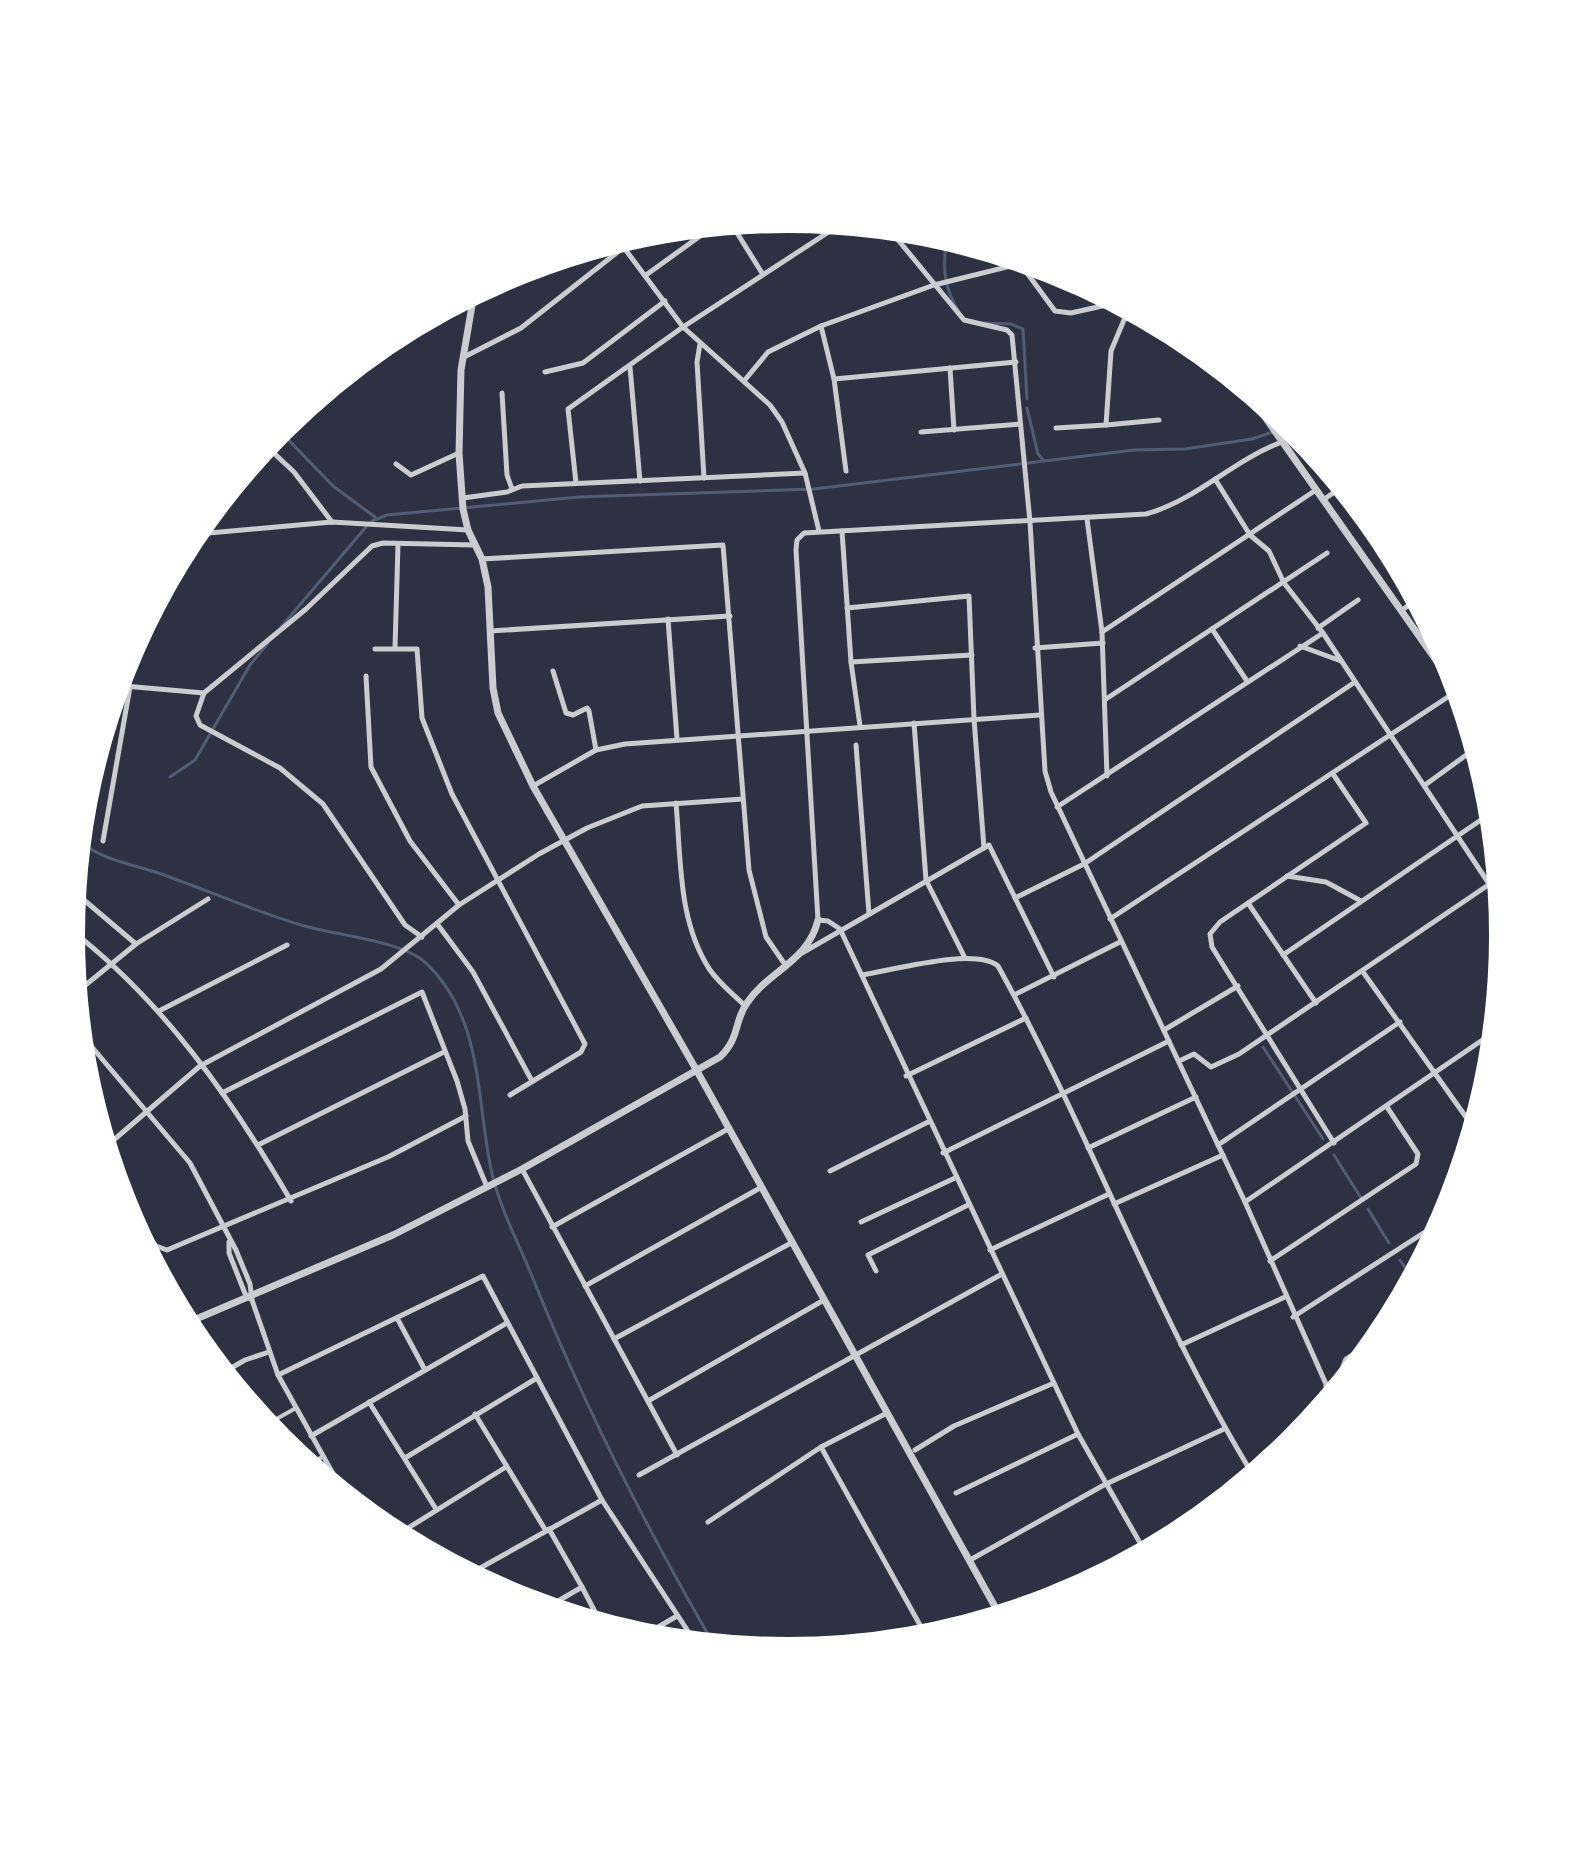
<svg xmlns="http://www.w3.org/2000/svg" width="1575" height="1871" viewBox="0 0 1575 1871" font-family="Inter,sans-serif">
<style>
.lines{fill:none;stroke-linecap:round;stroke-linejoin:round}
.stream{stroke:#4f5d75;stroke-width:3}
.pedestrian{stroke:#caccd0;stroke-width:4}
.minor{stroke:#caccd0;stroke-width:5}
.tertiary{stroke:#caccd0;stroke-width:7}
.rim{fill:none;stroke:#fff;stroke-width:10}
</style>
<rect width="100%" height="100%" fill="#2d3142"/>
<g class="lines">
<!-- stream -->
<g class="stream">
<path d="M 947,233 C 943,263 942,285 958,310"/>
<polyline points="985,323 1011,324 1023,329 1027,399"/>
<polyline points="1027,408 1038,454 1044,461 1134,450 1185,449 1252,439 1296,424"/>
<polyline points="276,427 333,486 375,517"/>
<polyline points="372,521 387,515 579,497 814,489 1044,461"/>
<polyline points="281,627 366,527"/>
<polyline points="170,777 195,760 250,665 268,643"/>
<path d="M 76,839 C 105,862 130,863 164,875 C 209,891 254,911 301,925 C 333,935 403,940 427,964 C 484,1019 476,1102 492,1174 C 501,1211 520,1246 534,1281 C 585,1408 648,1531 717,1650"/>
<polyline points="1263,1047 1323,1139"/>
<polyline points="1334,1155 1361,1198"/>
<polyline points="1368,1209 1389,1243"/>
<polyline points="1400,1260 1416,1284"/>
</g>
<!-- pedestrian -->
<g class="pedestrian">
<polyline points="262,1427 296,1408"/>
<polyline points="304,1467 322,1457"/>
</g>
<!-- minor -->
<g class="minor">
<polyline points="729,220 762,273"/>
<polyline points="885,224 964,320 1007,330 1012,335 1030,522 1045,771 1051,792 1245,1202 1334,1402"/>
<polyline points="616,237 683,327 770,405 782,422 805,473 819,531"/>
<polyline points="1013,254 1055,311 1071,313 1120,302"/>
<polyline points="646,275 721,221"/>
<polyline points="1118,298 1129,308 1138,309"/>
<polyline points="821,326 834,379 846,471"/>
<polyline points="700,344 697,362 704,478"/>
<polyline points="464,357 521,328 624,247"/>
<polyline points="630,367 640,481"/>
<polyline points="950,368 954,430"/>
<polyline points="545,372 583,363 665,301"/>
<polyline points="834,379 1016,362"/>
<polyline points="744,381 768,352 821,326 934,285 1019,264"/>
<polyline points="502,393 507,475 512,489"/>
<polyline points="1106,425 1159,420"/>
<polyline points="1056,428 1106,425 1111,351 1129,308"/>
<polyline points="921,432 1020,424"/>
<polyline points="263,443 294,472 332,522"/>
<polyline points="396,464 411,475 459,453"/>
<polyline points="1215,479 1250,535 1269,551 1284,583 1323,633 1507,911"/>
<polyline points="230,483 250,472 271,451"/>
<polyline points="576,483 568,409 683,327 847,220"/>
<polyline points="463,498 507,492 522,486 805,473"/>
<polyline points="1323,500 1346,484"/>
<polyline points="1087,519 1102,632 1107,776"/>
<polyline points="842,531 851,662 860,726"/>
<polyline points="187,535 332,522 468,530"/>
<polyline points="482,559 723,545 749,870 766,937 786,966"/>
<polyline points="847,608 969,596 974,719 984,848"/>
<polyline points="1402,610 1421,597"/>
<polyline points="668,619 677,739"/>
<polyline points="1318,628 1358,600"/>
<polyline points="1212,629 1247,681"/>
<polyline points="490,631 730,616"/>
<polyline points="1102,632 1316,490"/>
<polyline points="1300,646 1341,661"/>
<polyline points="395,648 398,544"/>
<polyline points="1035,648 1103,643"/>
<polyline points="375,649 417,649 422,718 452,794 585,1044 581,1052 510,1095"/>
<polyline points="851,662 972,655"/>
<polyline points="553,671 566,713 573,715 587,708 589,711 596,750"/>
<polyline points="366,676 371,767 410,841 459,905"/>
<polyline points="113,685 204,693"/>
<polyline points="1106,699 1327,553"/>
<polyline points="914,723 926,880 965,958"/>
<polyline points="856,745 869,914"/>
<polyline points="1333,774 1366,823 1220,922 1210,934 1212,947 1334,1143"/>
<polyline points="1425,785 1480,745"/>
<polyline points="533,786 596,750 625,744 1040,715"/>
<path d="M 676,803 C 681,859 678,922 710,970 C 719,983 733,994 744,1005"/>
<polyline points="1057,807 1323,633"/>
<polyline points="103,841 130,687"/>
<polyline points="1287,876 1326,882 1361,901"/>
<polyline points="71,889 136,944"/>
<polyline points="1015,898 1084,864 1355,682"/>
<polyline points="1248,903 1316,1003"/>
<polyline points="1110,919 1457,691"/>
<polyline points="438,925 473,972 532,1081"/>
<path d="M 67,927 C 161,998 232,1099 291,1201"/>
<polyline points="422,937 405,925 323,804 280,768 200,725 196,716 204,693 306,609 372,546 383,543 475,545"/>
<polyline points="802,953 989,845 1054,977"/>
<polyline points="1283,955 1497,809"/>
<polyline points="1363,972 1478,1134"/>
<path d="M 862,975 C 894,970 974,947 998,966 C 1091,1134 1155,1316 1256,1480"/>
<polyline points="1014,995 1120,942"/>
<polyline points="72,996 136,944 208,899"/>
<polyline points="159,1011 287,945"/>
<polyline points="75,1027 190,1163 236,1250 250,1284 252,1300"/>
<polyline points="1164,1030 1238,986"/>
<polyline points="1179,1061 1194,1054 1211,1067 1239,1054 1503,875"/>
<polyline points="906,1076 1026,1018"/>
<polyline points="222,1093 422,992 457,1081 465,1109 468,1141 487,1187"/>
<polyline points="1474,1129 1481,1124"/>
<polyline points="258,1145 444,1052"/>
<polyline points="1218,1145 1400,1022"/>
<polyline points="1088,1148 1196,1097"/>
<polyline points="102,1150 200,1066 381,969 459,905 539,854 587,828 642,806 743,799"/>
<polyline points="943,1153 1169,1041"/>
<polyline points="522,1169 677,1455"/>
<polyline points="830,1171 928,1122"/>
<polyline points="117,1199 156,1246 167,1250 388,1157 466,1116"/>
<polyline points="1245,1202 1500,1028"/>
<polyline points="1114,1204 1223,1155"/>
<polyline points="861,1222 955,1178"/>
<polyline points="552,1227 728,1129"/>
<polyline points="229,1242 229,1253 246,1296 252,1300 278,1375 351,1506"/>
<polyline points="990,1250 1109,1194"/>
<polyline points="1270,1261 1416,1164 1418,1154 1387,1107"/>
<polyline points="876,1271 868,1255 968,1205"/>
<polyline points="585,1286 760,1188"/>
<polyline points="1293,1317 1453,1214"/>
<polyline points="397,1318 425,1370"/>
<polyline points="614,1339 791,1243"/>
<polyline points="1181,1345 1285,1297"/>
<polyline points="219,1375 245,1360 269,1352"/>
<polyline points="278,1375 483,1276 602,1500 699,1648"/>
<polyline points="1326,1386 1339,1377 1346,1359 1391,1330"/>
<polyline points="648,1401 824,1300"/>
<polyline points="369,1402 436,1509"/>
<polyline points="475,1414 546,1531"/>
<polyline points="311,1436 507,1323"/>
<polyline points="821,1447 930,1643"/>
<polyline points="915,1450 954,1426 1054,1383"/>
<polyline points="405,1458 537,1378"/>
<polyline points="639,1475 1002,1274"/>
<polyline points="956,1493 1078,1434"/>
<polyline points="708,1522 821,1447 887,1413"/>
<polyline points="392,1538 506,1467"/>
<path d="M 1148,1557 L 1078,1434 L 840,929 L 828,921 L 818,920 L 796,550 L 797,540 L 804,533 L 1146,514 C 1197,500 1233,460 1282,442"/>
<polyline points="970,1560 1104,1485 1224,1429"/>
<polyline points="477,1569 490,1590"/>
<polyline points="464,1577 602,1500"/>
<polyline points="582,1587 605,1631"/>
<polyline points="541,1611 582,1587 549,1529"/>
<polyline points="636,1640 677,1616"/>
</g>
<!-- tertiary -->
<g class="tertiary">
<polyline points="475,288 461,370 459,453 463,509 468,530 482,559 488,587 493,688 498,713 533,786 697,1071 1003,1621"/>
<polyline points="1234,373 1469,707"/>
<path d="M 182,1325 L 393,1235 L 522,1169 L 720,1057 C 740,1038 734,1021 747,1003 C 769,970 808,962 818,920"/>
</g>
</g>
<!-- crop -->
<path d="M0 0H1575V1871H0ZM80 935a707 707 0 1 1 1414 0a707 707 0 1 1-1414 0Z" fill="#fff" fill-rule="evenodd"/>
<path class="rim" d="M80 935a707 707 0 1 1 1414 0a707 707 0 1 1-1414 0Z"/>
</svg>
